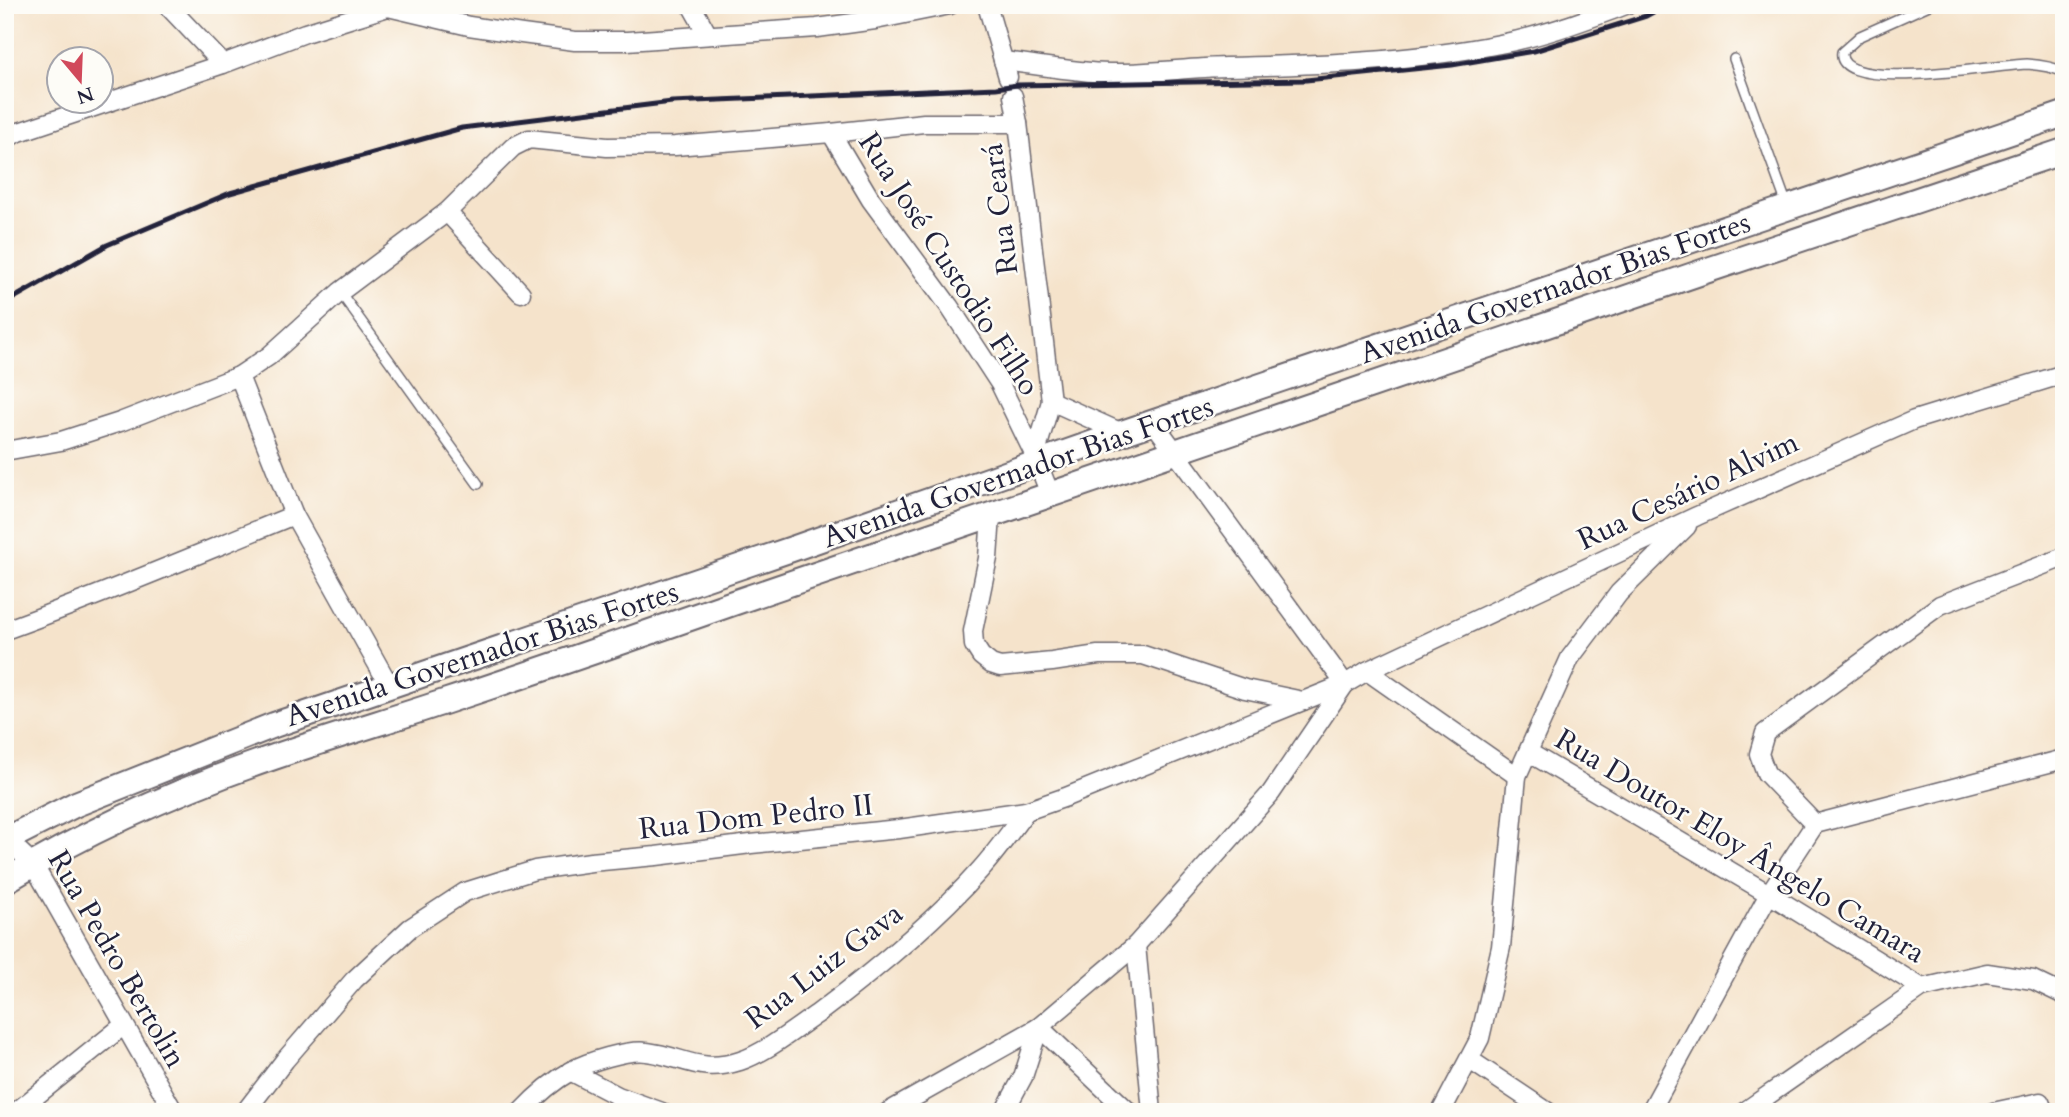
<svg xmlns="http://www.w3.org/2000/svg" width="2069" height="1117" viewBox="0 0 2069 1117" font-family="Cardo,serif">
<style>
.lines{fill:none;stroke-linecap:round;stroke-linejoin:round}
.service-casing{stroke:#6c666d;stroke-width:12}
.minor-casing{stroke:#6c666d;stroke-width:21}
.secondary-casing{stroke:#6c666d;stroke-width:28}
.service{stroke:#fff;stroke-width:9}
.minor{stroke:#fff;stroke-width:18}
.secondary{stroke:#fff;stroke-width:24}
.rail{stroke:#22223b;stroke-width:5}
.labels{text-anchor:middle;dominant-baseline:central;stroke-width:5;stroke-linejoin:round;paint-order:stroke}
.street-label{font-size:30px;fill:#22223b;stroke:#fdfcf7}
</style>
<rect width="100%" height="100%" fill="#fdfcf7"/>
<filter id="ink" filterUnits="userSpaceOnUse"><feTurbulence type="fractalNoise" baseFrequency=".0143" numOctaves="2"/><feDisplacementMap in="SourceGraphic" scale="14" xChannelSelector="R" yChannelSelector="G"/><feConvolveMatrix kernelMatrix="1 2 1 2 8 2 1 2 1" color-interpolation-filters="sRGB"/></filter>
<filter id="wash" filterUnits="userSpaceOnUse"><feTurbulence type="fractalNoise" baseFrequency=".00686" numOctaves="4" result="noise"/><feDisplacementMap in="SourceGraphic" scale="28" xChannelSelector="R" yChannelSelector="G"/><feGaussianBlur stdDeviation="1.57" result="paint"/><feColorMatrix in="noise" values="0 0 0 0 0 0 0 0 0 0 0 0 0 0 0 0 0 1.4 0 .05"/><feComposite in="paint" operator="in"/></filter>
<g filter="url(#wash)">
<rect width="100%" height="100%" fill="#f5e3cb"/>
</g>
<g filter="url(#ink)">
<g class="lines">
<defs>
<g id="service">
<path d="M 1929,5 L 1860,36 L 1842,52 C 1835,95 2003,64 2027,64 C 2039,65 2053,67 2064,72"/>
<polyline points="1734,59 1787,205"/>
<polyline points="340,292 478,484"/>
</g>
<g id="minor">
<polyline points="167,5 223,64"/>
<polyline points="691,5 708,35"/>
<polyline points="987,5 1008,77"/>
<path d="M 1003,61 C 1039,65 1073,72 1109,73 C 1148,74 1186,68 1225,67 C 1317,65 1409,62 1500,44 C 1543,36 1585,20 1626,5"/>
<polyline points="1013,96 1018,123 1051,401 1035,456"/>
<polyline points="831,133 871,200 949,306 1000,384 1035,456 1050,494"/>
<polyline points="5,140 16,133 223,64 305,33 388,7 469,26 522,34 575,41 627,41 817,28 875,20 950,5"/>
<polyline points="447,212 521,293"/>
<polyline points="239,376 294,515 389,685"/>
<polyline points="1051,401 1122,433"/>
<polyline points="1154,423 1345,684"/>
<polyline points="5,451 61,441 120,422 239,376 269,356 340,292 447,212 513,147 529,139 607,147 675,146 831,133 924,123 1018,123"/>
<polyline points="991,516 988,558 973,631 974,645 981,656 991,664 1000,667 1052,662 1098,655 1143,655 1245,689 1303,701"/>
<path d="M 5,630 C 103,595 198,554 294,515"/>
<polyline points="1367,671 1517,776"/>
<polyline points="1528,752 1769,894 1922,988"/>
<polyline points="1815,824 1766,773 1759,754 1765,733 1940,605 2064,557"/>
<polyline points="1815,824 2064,759"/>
<polyline points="5,838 33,864 174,1112"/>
<polyline points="1136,945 1152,1112"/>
<polyline points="1039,1027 1129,1112"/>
<polyline points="1470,1060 1548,1112"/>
<polyline points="570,1071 618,1096 662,1112"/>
<polyline points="16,1112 124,1025"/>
<polyline points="245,1112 285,1060 354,980 410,928 465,892 535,870 591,862 656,856 751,844 899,829 1026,811 1066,797 1345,684 1367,671 1697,516 1914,420 2064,374"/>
<path d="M 521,1112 C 535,1097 553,1081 571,1071 C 587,1062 628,1049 647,1052 C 685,1057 699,1074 740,1061 C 765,1053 795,1029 817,1014 C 873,972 934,922 980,870 C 997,851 1011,831 1026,811"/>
<polyline points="888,1112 1039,1027 1136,945 1271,793 1345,684"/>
<polyline points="1004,1112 1023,1077 1039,1027"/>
<polyline points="1441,1112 1480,1038 1501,947 1517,776 1570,658 1619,593 1687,526"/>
<polyline points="1650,1112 1769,894 1815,824"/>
<polyline points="1744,1112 1922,988 1987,973 2033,980 2064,995"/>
<polyline points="1993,1112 2040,1102 2044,1112"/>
</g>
<g id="secondary">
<polyline points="5,840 76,804 274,725 792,549 1122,433 2064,114"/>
<path d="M 5,881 C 89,830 181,789 274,757 C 329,738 386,721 441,703 C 539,671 636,637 733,603 C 1176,452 1619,298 2064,151"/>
</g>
</defs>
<!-- service casing -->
<use href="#service" class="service-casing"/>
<!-- minor casing -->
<use href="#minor" class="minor-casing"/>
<!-- secondary casing -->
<use href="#secondary" class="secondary-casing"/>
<!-- service -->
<use href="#service" class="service"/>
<!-- minor -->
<use href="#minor" class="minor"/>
<!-- secondary -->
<use href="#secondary" class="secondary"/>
<!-- rail -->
<polyline class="rail" points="5,303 107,245 230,193 462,128 672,102 996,88 1017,85 1306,80 1452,65 1534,51 1646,16 1666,5"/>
</g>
</g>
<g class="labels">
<!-- street labels -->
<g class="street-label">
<text transform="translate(1000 209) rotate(-97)">Rua Ceará</text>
<text transform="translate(949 264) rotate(57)">Rua José Custodio Filho</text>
<text transform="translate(1555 288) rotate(-19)">Avenida Governador Bias Fortes</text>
<text transform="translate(1018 472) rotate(-19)">Avenida Governador Bias Fortes</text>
<text transform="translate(1688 491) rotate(-25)">Rua Cesário Alvim</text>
<text transform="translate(482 654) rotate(-18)">Avenida Governador Bias Fortes</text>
<text transform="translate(756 817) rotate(-6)">Rua Dom Pedro II</text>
<text transform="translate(1740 846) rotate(31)">Rua Doutor Eloy Ângelo Camara</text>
<text transform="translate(117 959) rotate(60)">Rua Pedro Bertolin</text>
<text transform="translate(824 966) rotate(-37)">Rua Luiz Gava</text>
</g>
</g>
<!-- margin -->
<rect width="2069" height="1117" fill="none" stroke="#fdfcf7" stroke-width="28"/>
<!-- north arrow -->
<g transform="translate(80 80) rotate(161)"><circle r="33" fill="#fdfcf7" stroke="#a5a5ac" stroke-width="2"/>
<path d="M0-5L12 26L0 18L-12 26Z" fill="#d1495b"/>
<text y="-10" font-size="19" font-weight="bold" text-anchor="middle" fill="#22223b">N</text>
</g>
</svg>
